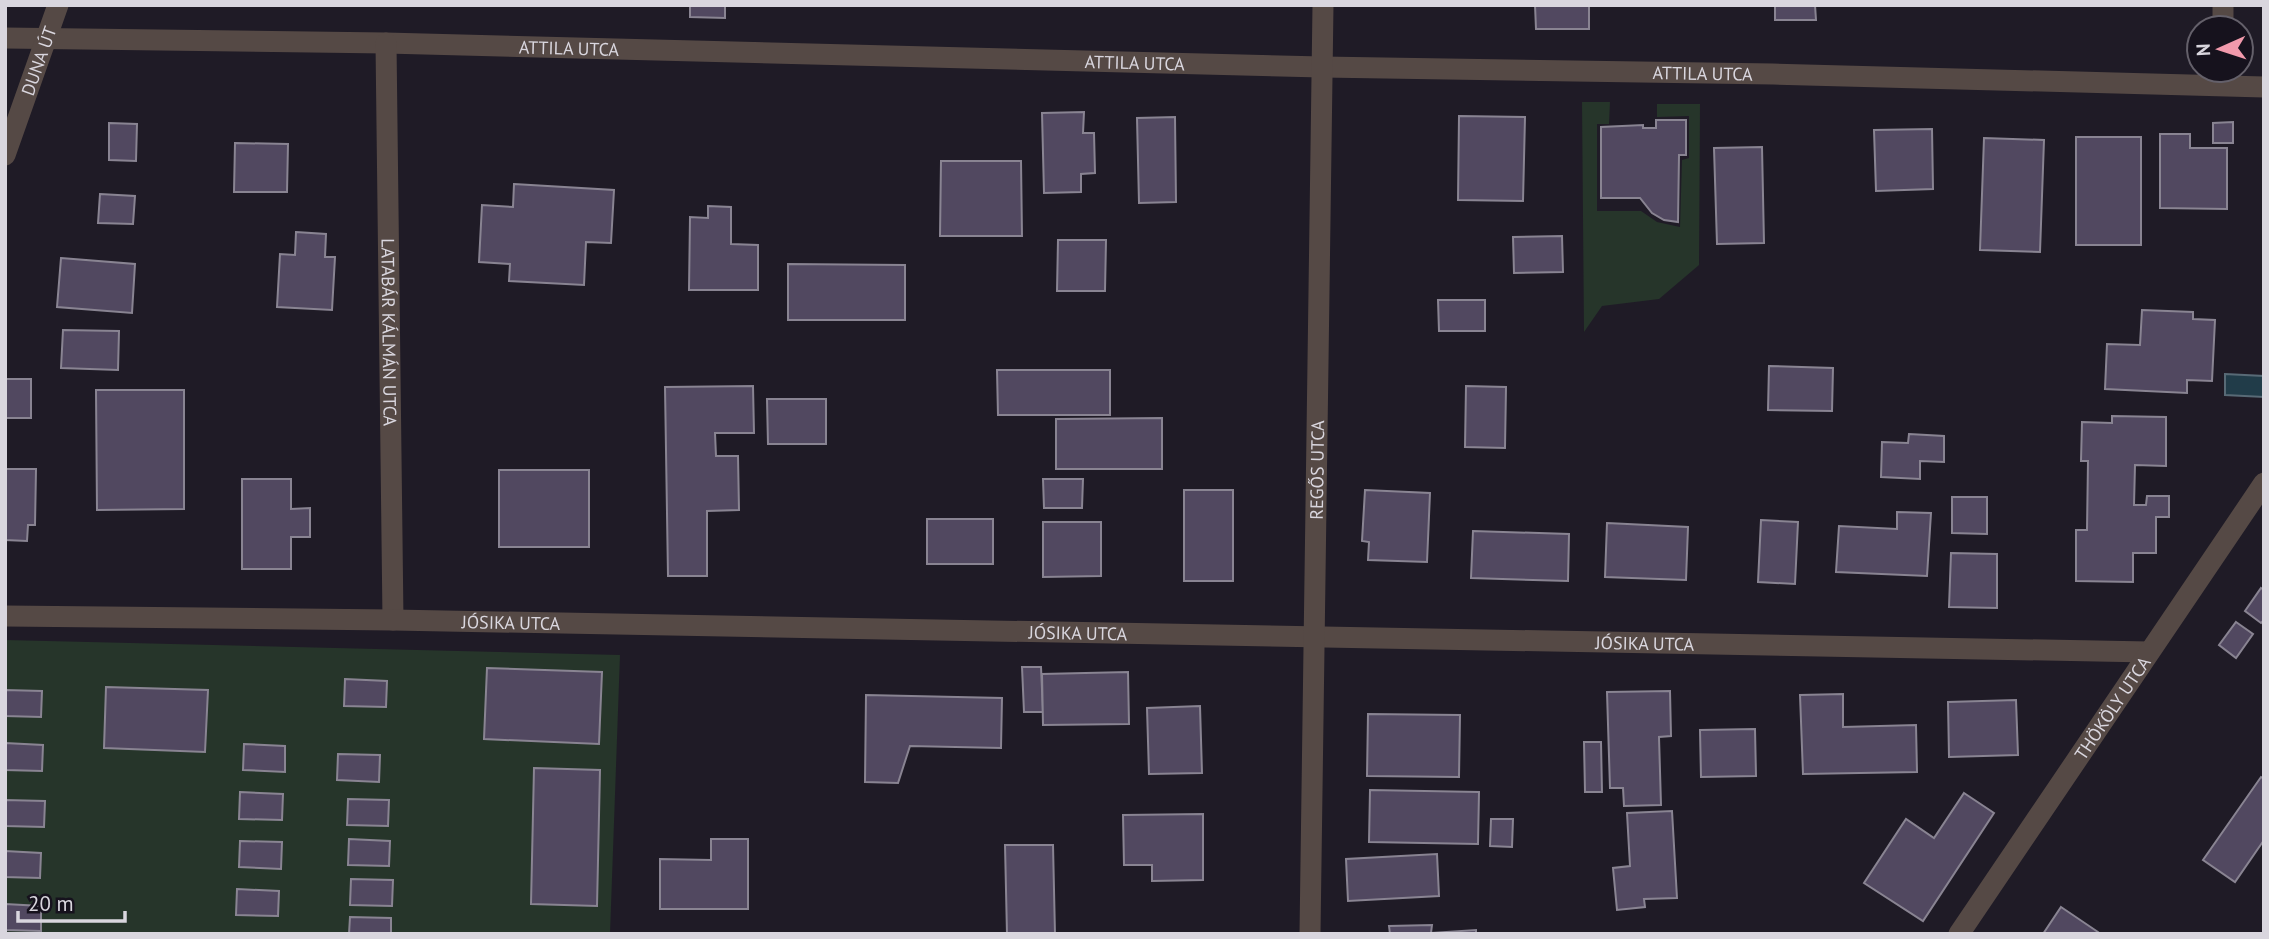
<svg xmlns="http://www.w3.org/2000/svg" width="2269" height="939" viewBox="0 0 2269 939" font-family="'PT Sans',sans-serif">
<style>
.green{fill:#26352a}
.water{fill:#213c49;stroke:#586a76;stroke-width:2}
.building{fill:#514860;stroke:#898492;stroke-width:2}
.lines{fill:none;stroke-linecap:round;stroke-linejoin:round}
.street{stroke:#554945;stroke-width:21}
.labels{text-anchor:middle;dominant-baseline:central;stroke-width:5;stroke-linejoin:round;paint-order:stroke}
.street-label{font-size:18px;fill:#d9d6de;stroke:#16121d}
</style>
<rect width="100%" height="100%" fill="#1f1b26"/>
<!-- green -->
<g class="green">
<polygon points="1582,102 1610,102 1609,124 1597,124 1597,211 1641,211 1657,222 1680,227 1682,160 1689,158 1689,116 1657,117 1657,104 1700,104 1699,265 1659,299 1602,306 1584,332"/>
<polygon points="5,640 620,655 610,934 5,934"/>
</g>
<!-- water -->
<polygon class="water" points="2225,374 2264,376 2264,397 2225,395"/>
<!-- building -->
<g class="building">
<polygon points="690,5 725,5 725,18 690,17"/>
<polygon points="1535,5 1589,5 1589,29 1536,29"/>
<polygon points="1775,5 1815,5 1816,20 1775,20"/>
<polygon points="1084,112 1083,133 1094,133 1095,173 1081,174 1081,192 1044,193 1042,113"/>
<polygon points="1459,116 1525,117 1523,201 1458,200"/>
<polygon points="1175,117 1176,202 1139,203 1137,118"/>
<polygon points="1656,120 1686,120 1686,155 1679,155 1678,222 1664,220 1652,213 1640,198 1601,198 1601,127 1643,125 1643,128 1656,128"/>
<polygon points="2233,122 2233,143 2213,143 2213,123"/>
<polygon points="109,123 137,124 136,161 109,160"/>
<polygon points="1932,129 1933,189 1876,191 1874,130"/>
<polygon points="2160,134 2190,134 2190,148 2227,148 2227,209 2160,208"/>
<rect x="2076" y="137" width="65" height="108"/>
<polygon points="1984,138 2044,140 2040,252 1980,250"/>
<polygon points="235,143 288,144 287,192 234,192"/>
<polygon points="1762,147 1764,243 1717,244 1714,148"/>
<polygon points="941,161 1021,161 1022,236 940,236"/>
<polygon points="514,184 614,190 611,243 586,242 584,285 509,281 510,264 479,262 482,205 513,207"/>
<polygon points="100,194 135,196 133,224 98,223"/>
<polygon points="708,206 731,207 731,244 758,245 758,290 689,290 690,217 708,218"/>
<polygon points="296,232 326,234 325,257 335,257 332,310 277,307 280,254 295,255"/>
<polygon points="1562,236 1563,272 1514,273 1513,237"/>
<polygon points="1058,240 1106,240 1105,291 1057,291"/>
<polygon points="61,258 135,264 132,313 57,307"/>
<polygon points="788,264 905,265 905,320 788,320"/>
<polygon points="1438,300 1485,300 1485,331 1439,331"/>
<polygon points="2142,310 2193,312 2193,319 2215,320 2212,381 2187,380 2187,393 2105,389 2107,344 2140,345"/>
<polygon points="63,330 119,331 118,370 61,368"/>
<polygon points="1769,366 1833,368 1832,411 1768,410"/>
<polygon points="997,370 1110,370 1110,415 998,415"/>
<rect x="5" y="379" width="26" height="39"/>
<polygon points="753,386 754,433 715,433 716,456 738,456 739,510 707,511 707,576 668,576 665,387"/>
<polygon points="1466,386 1506,387 1505,448 1465,447"/>
<polygon points="96,390 184,390 184,509 97,510"/>
<polygon points="767,399 826,399 826,444 768,444"/>
<polygon points="2112,416 2166,417 2166,466 2135,465 2134,505 2146,505 2147,496 2169,496 2169,517 2156,517 2156,553 2133,553 2133,582 2076,581 2076,530 2087,530 2088,461 2081,461 2082,422 2112,423"/>
<polygon points="1162,418 1162,469 1056,469 1056,419"/>
<polygon points="1909,434 1944,436 1944,462 1920,461 1920,479 1881,477 1882,442 1908,443"/>
<polygon points="5,469 36,469 35,525 28,525 27,541 5,540"/>
<rect x="499" y="470" width="90" height="77"/>
<polygon points="242,479 291,479 291,509 310,508 310,537 291,537 291,569 242,569"/>
<polygon points="1043,479 1083,479 1082,508 1044,508"/>
<rect x="1184" y="490" width="49" height="91"/>
<polygon points="1365,490 1430,493 1427,562 1368,560 1369,542 1362,541"/>
<polygon points="1952,497 1987,497 1987,534 1952,533"/>
<polygon points="1897,512 1931,513 1927,576 1836,572 1839,526 1897,529"/>
<rect x="927" y="519" width="66" height="45"/>
<polygon points="1761,520 1798,522 1795,584 1758,582"/>
<polygon points="1043,522 1101,522 1101,576 1043,577"/>
<polygon points="1607,523 1688,527 1686,580 1605,577"/>
<polygon points="1473,531 1569,534 1568,581 1471,578"/>
<polygon points="1951,553 1997,554 1997,608 1949,607"/>
<polygon points="2261,588 2264,590 2264,620 2261,623 2245,611"/>
<polygon points="2236,622 2253,634 2236,658 2219,645"/>
<polygon points="1022,667 1041,667 1043,712 1024,712"/>
<polygon points="487,668 602,672 599,744 484,739"/>
<polygon points="1128,672 1129,724 1043,725 1042,674"/>
<polygon points="345,679 387,681 386,707 344,706"/>
<polygon points="106,687 208,690 205,752 104,748"/>
<polygon points="5,690 42,691 41,717 5,716"/>
<polygon points="1670,691 1671,736 1659,737 1661,805 1624,806 1623,788 1610,788 1607,692"/>
<polygon points="1843,694 1843,727 1916,725 1917,772 1803,774 1800,695"/>
<polygon points="866,695 1002,698 1001,748 910,746 898,783 865,782"/>
<polygon points="2016,700 2018,755 1949,757 1948,702"/>
<polygon points="1200,706 1202,773 1149,774 1147,708"/>
<polygon points="1368,714 1460,715 1459,777 1367,776"/>
<polygon points="1755,729 1756,776 1701,777 1700,730"/>
<polygon points="1584,742 1601,742 1602,792 1585,792"/>
<polygon points="5,743 43,745 42,771 5,770"/>
<polygon points="244,744 285,746 285,772 243,770"/>
<polygon points="338,754 380,755 379,782 337,780"/>
<polygon points="534,768 600,770 597,906 531,904"/>
<polygon points="2261,777 2264,779 2264,840 2235,882 2203,860"/>
<polygon points="1370,790 1479,792 1478,844 1369,842"/>
<polygon points="240,792 283,794 282,820 239,819"/>
<polygon points="1964,793 1994,813 1923,921 1864,883 1906,819 1934,838"/>
<polygon points="348,799 389,800 388,826 347,825"/>
<polygon points="5,800 45,801 44,827 5,826"/>
<polygon points="1672,811 1677,898 1644,899 1645,907 1617,910 1613,868 1630,866 1627,813"/>
<polygon points="1203,814 1203,880 1152,881 1152,865 1124,865 1123,815"/>
<polygon points="1491,819 1513,819 1512,847 1490,846"/>
<polygon points="349,839 390,841 389,866 348,865"/>
<polygon points="711,839 748,839 748,909 660,909 660,859 711,860"/>
<polygon points="240,841 282,842 281,869 239,867"/>
<polygon points="1005,845 1053,845 1055,934 1007,934"/>
<polygon points="5,851 41,853 40,878 5,877"/>
<polygon points="1437,854 1439,896 1348,901 1346,859"/>
<polygon points="351,879 393,880 392,906 350,905"/>
<polygon points="237,889 279,891 278,916 236,915"/>
<polygon points="5,904 41,906 41,931 5,930"/>
<polygon points="2061,907 2098,932 2097,934 2043,934"/>
<polygon points="350,917 391,918 391,934 349,934"/>
<polygon points="1432,925 1431,933 1476,930 1476,934 1390,934 1389,926"/>
</g>
<g class="lines">
<!-- street -->
<g class="street">
<polyline points="2223,28 2223,5"/>
<path id="s1" d="M 5,38 L 386,43 L 1322,67 L 1773,74 L 2264,87"/>
<path id="s2" d="M 386,43 L 393,620"/>
<path id="s3" d="M 5,155 L 58,5"/>
<path id="s4" d="M 5,616 L 393,620 L 2149,652"/>
<path id="s5" d="M 1310,934 L 1323,5"/>
<path id="s6" d="M 1959,934 L 2264,483"/>
</g>
</g>
<g class="labels">
<!-- street labels -->
<g class="street-label">
<text stroke="none"><textPath href="#s1" startOffset="564">ATTILA UTCA</textPath></text>
<text stroke="none"><textPath href="#s3" startOffset="100">DUNA ÚT</textPath></text>
<text stroke="none"><textPath href="#s1" startOffset="1130">ATTILA UTCA</textPath></text>
<text stroke="none"><textPath href="#s1" startOffset="1698">ATTILA UTCA</textPath></text>
<text stroke="none"><textPath href="#s2" startOffset="289">LATABÁR KÁLMÁN UTCA</textPath></text>
<text stroke="none"><textPath href="#s5" startOffset="464">REGŐS UTCA</textPath></text>
<text stroke="none"><textPath href="#s4" startOffset="506">JÓSIKA UTCA</textPath></text>
<text stroke="none"><textPath href="#s4" startOffset="1073">JÓSIKA UTCA</textPath></text>
<text stroke="none"><textPath href="#s4" startOffset="1640">JÓSIKA UTCA</textPath></text>
<text stroke="none"><textPath href="#s6" startOffset="273">THÖKÖLY UTCA</textPath></text>
</g>
</g>
<!-- border -->
<rect width="2269" height="939" fill="none" stroke="#d9d6de" stroke-width="14"/>
<!-- north arrow -->
<g transform="translate(2220 49) rotate(267)"><circle r="33" fill="#16121d" stroke="#64606a" stroke-width="2"/>
<path d="M0-5L12 26L0 18L-12 26Z" fill="#f29aac"/>
<text y="-10" font-size="19" font-weight="bold" text-anchor="middle" fill="#d9d6de">N</text>
</g>
<!-- scale -->
<path d="M18 911v10h107v-10" fill="none" stroke="#d9d6de" stroke-width="3.5"/>
<text x="28" y="911" font-size="21" fill="#d9d6de" stroke="#16121d" stroke-width="5" paint-order="stroke">20 m</text>
</svg>
